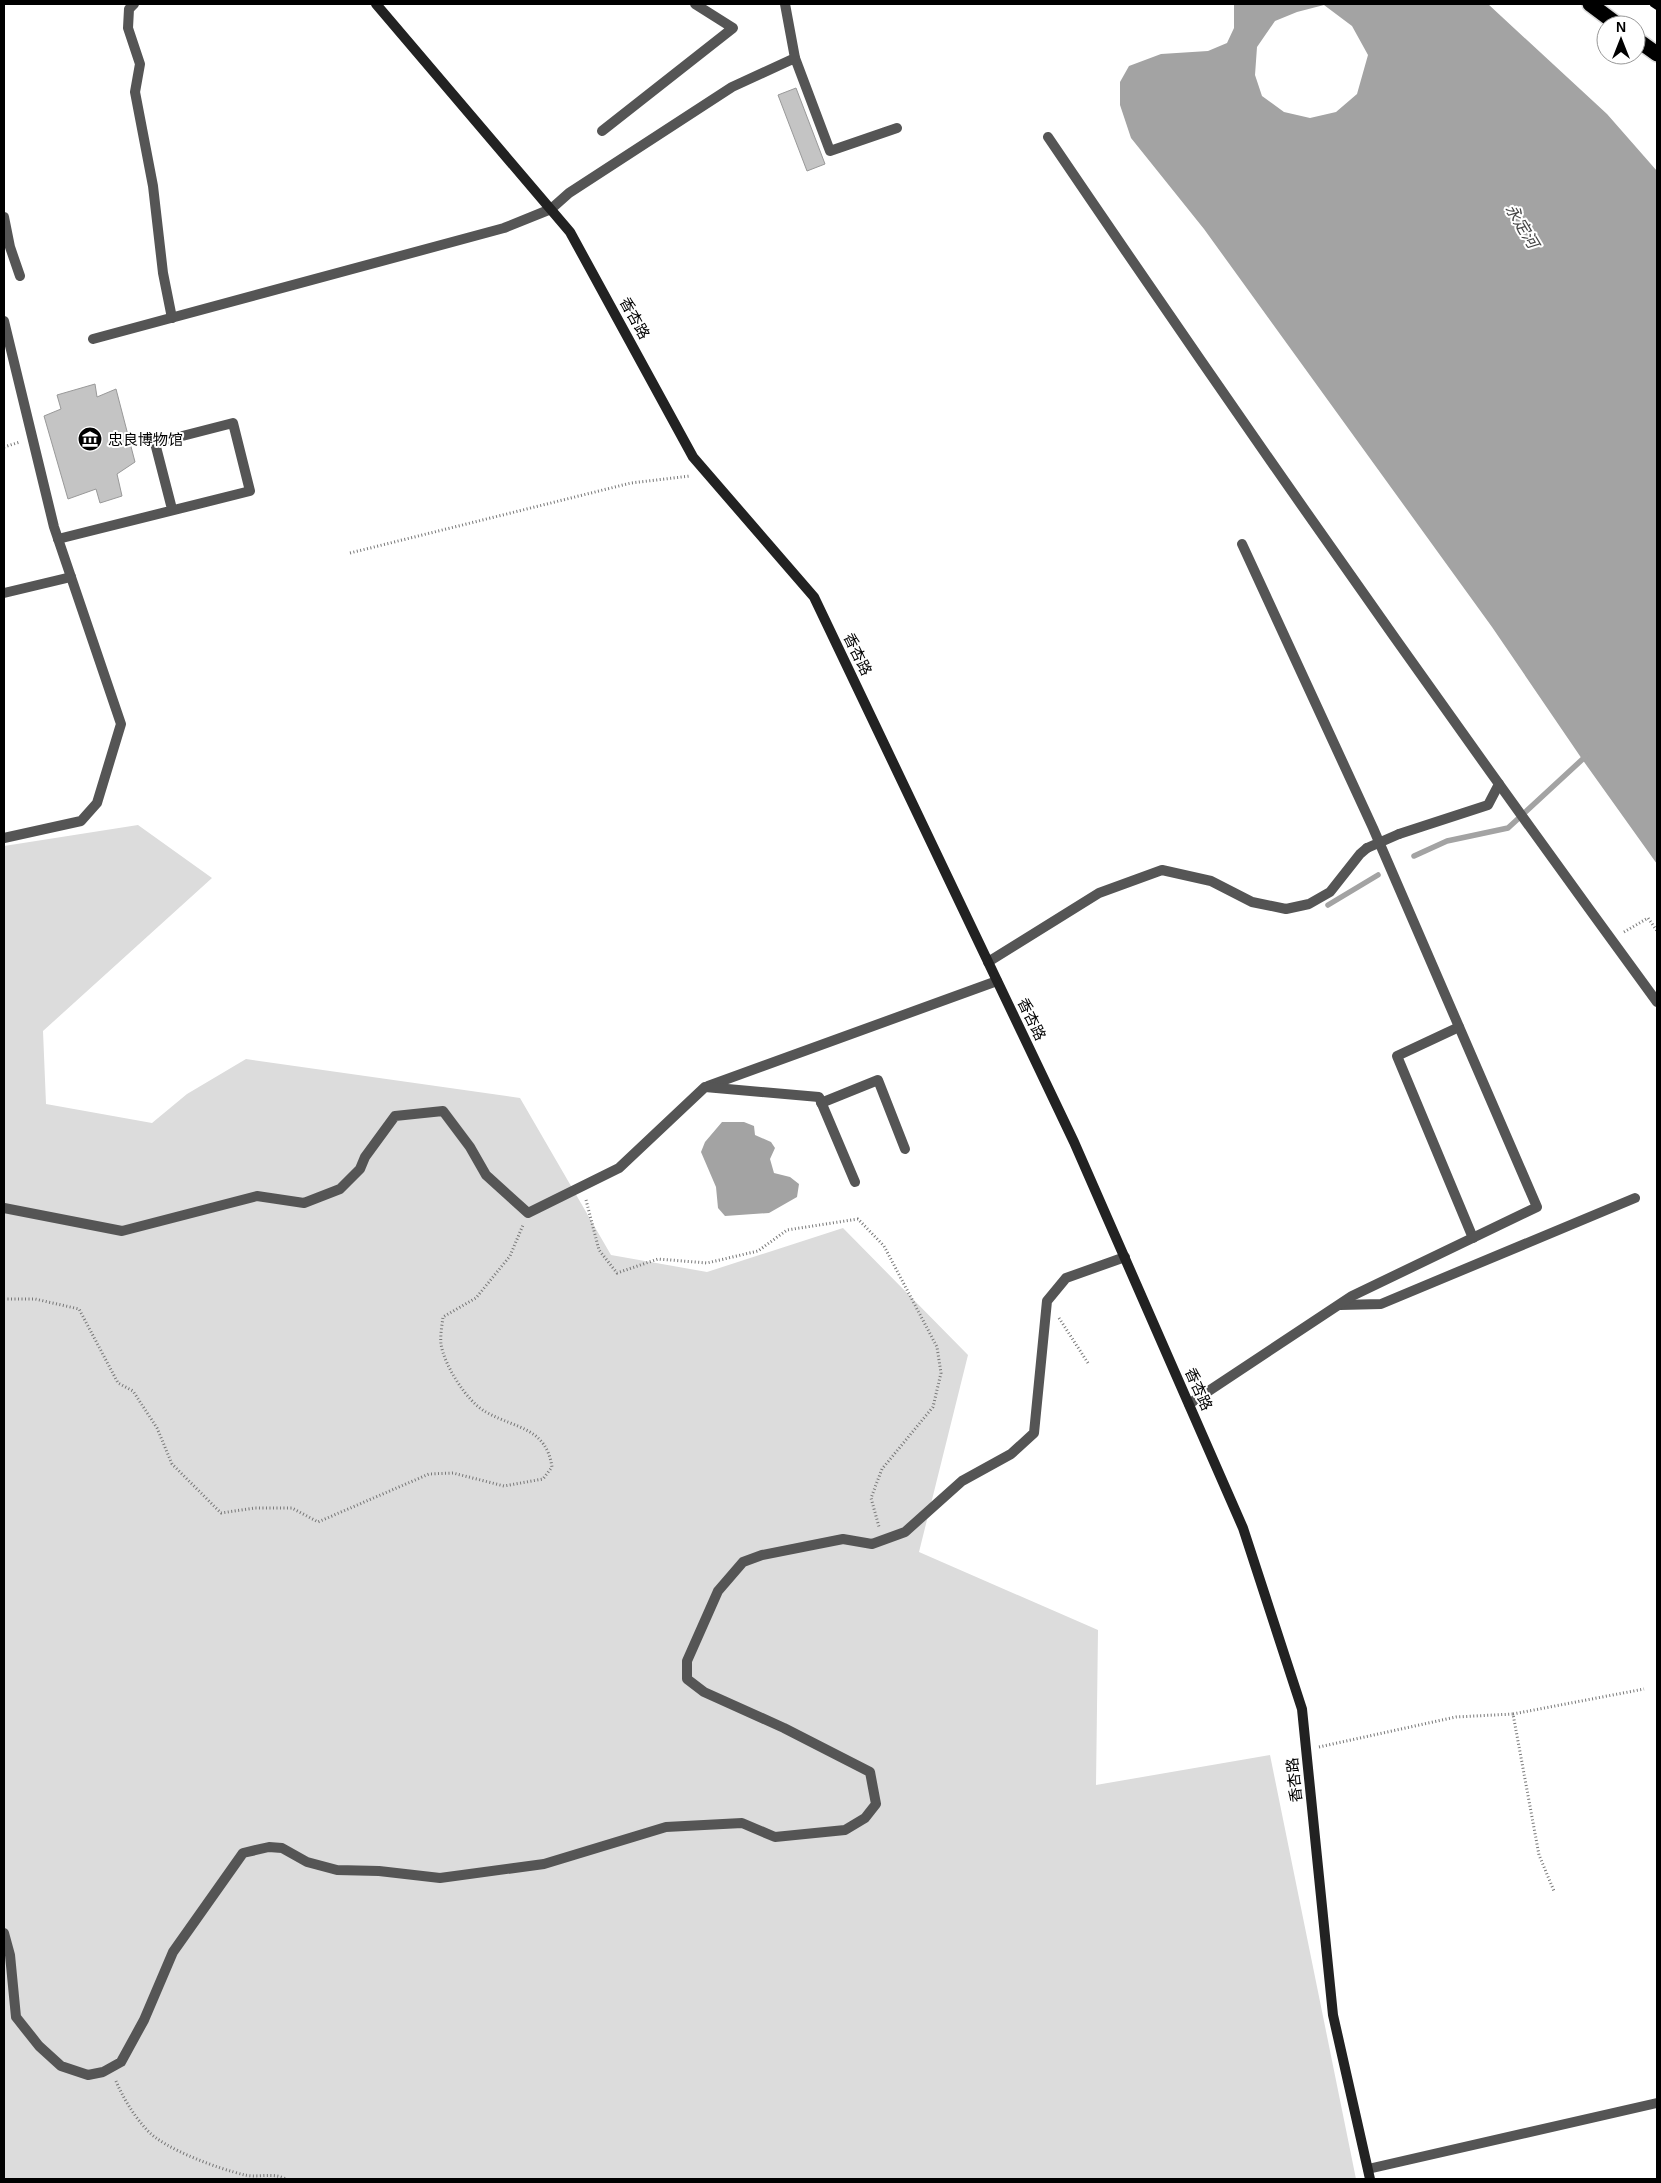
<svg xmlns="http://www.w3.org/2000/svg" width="1661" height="2183" viewBox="0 0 1661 2183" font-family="Arial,'Noto Sans SC',sans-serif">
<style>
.green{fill:#dcdcdc}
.water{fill:#a3a3a3;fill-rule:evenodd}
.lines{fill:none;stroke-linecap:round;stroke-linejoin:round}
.stream{stroke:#a3a3a3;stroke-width:5.5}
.building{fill:#c4c4c4;stroke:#999}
.highway-casing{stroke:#dbdbdb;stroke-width:18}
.path{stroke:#777;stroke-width:3;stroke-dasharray:1 2.5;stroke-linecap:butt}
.lane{stroke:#555;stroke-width:10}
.street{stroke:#555;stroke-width:10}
.secondary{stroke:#222;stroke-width:10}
.highway{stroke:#000;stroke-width:15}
.rail{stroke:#000;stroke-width:4;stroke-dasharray:8 2.5 1 2.5;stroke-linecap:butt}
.lane-bridge{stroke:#555;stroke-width:10}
.labels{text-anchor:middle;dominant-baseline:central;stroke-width:4;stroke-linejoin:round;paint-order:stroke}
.street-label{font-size:15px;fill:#000;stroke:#fff}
.poi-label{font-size:15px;fill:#000;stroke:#fff;text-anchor:start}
.water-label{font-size:16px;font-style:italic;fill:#444;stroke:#fff}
</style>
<rect width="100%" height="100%" fill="#fff"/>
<!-- green -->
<polygon class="green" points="138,825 212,878 43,1031 46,1104 152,1123 187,1094 246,1059 520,1098 611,1255 707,1272 843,1228 968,1355 919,1552 1098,1630 1096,1785 1270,1755 1356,2179 4,2179 4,846"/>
<!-- water -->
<g class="water">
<path d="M 1234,4 L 1488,4 L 1607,114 L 1657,171 L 1657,864 L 1582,759 L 1492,627 L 1204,229 L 1131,138 L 1120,105 L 1120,82 L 1129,66 L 1161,54 L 1208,51 L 1227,43 L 1234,28 ZM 1324,5 L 1352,26 L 1368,55 L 1357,94 L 1336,112 L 1310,118 L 1284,112 L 1262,96 L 1255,75 L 1257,47 L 1275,21 L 1297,12 Z"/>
<polygon points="722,1122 744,1122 754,1126 755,1135 771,1142 775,1148 770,1159 774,1173 790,1177 799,1184 797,1197 769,1213 725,1216 718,1208 716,1187 701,1152 705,1142"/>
</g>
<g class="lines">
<!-- stream -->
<g class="stream">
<polyline points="1414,856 1447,841 1508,828 1586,756"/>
<polyline points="1328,905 1378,875"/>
</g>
</g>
<!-- building -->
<g class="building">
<polygon points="796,88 825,164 807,171 778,95"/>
<polygon points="95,384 97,397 116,389 135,462 117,474 122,496 100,503 96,489 68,499 44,416 61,409 57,395"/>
</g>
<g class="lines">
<defs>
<g id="highway">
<polyline points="1590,4 1618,25"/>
<polyline points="1636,39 1657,54"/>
</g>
</defs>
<!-- highway casing -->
<use href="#highway" class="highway-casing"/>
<!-- path -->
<g class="path">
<polyline points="4,447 20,442"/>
<polyline points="350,553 631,483 690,476"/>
<polyline points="1624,932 1648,918 1657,931"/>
<polyline points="586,1200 599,1250 617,1273 658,1259 707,1263 758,1251 787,1230 858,1219 884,1246 937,1347 941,1373 933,1407 882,1469 871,1498 879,1527"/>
<path d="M 4,1299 L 35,1299 L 79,1309 L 118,1383 L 133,1391 L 157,1428 L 172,1464 L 221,1513 L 255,1508 L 292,1508 L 318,1522 L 429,1474 L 453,1473 L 504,1486 L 543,1479 L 552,1467 C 546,1427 516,1429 486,1412 C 467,1402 444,1365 441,1344 C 440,1336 442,1325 443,1317 L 476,1298 L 510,1256 L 523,1225"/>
<polyline points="1059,1318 1088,1363"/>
<polyline points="1513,1714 1644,1689"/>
<polyline points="1319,1747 1456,1717 1513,1714 1539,1855 1554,1891"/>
<path d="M 116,2081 C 123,2098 134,2116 147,2130 C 164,2149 219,2169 245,2175 C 259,2178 273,2172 286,2179"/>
</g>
<!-- lane -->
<g class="lane">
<polyline points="134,4 129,9 128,28 140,64 135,92 153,186 163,273 172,318"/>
<polyline points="602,131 733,28 695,4"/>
<polyline points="4,217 10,247 20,276"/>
<polyline points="4,321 54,527 121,724 97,803 81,821 4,838"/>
<polyline points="93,339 504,228 551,209 569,193 732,87 795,58 830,151 897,128"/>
<polyline points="58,539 250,491 233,423 155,443 172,509"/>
<polyline points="4,593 71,577"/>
<polyline points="1399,834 1488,805 1499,784"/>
<polyline points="988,962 1099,893 1162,870 1211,881 1252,902 1286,909 1309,904 1330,892 1360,854 1367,848"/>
<polyline points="1459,1027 1397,1056 1473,1238"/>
<polyline points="708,1086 997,981"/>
<polyline points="821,1103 878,1080 905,1149"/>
<polyline points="4,1208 122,1231 257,1196 304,1203 340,1189 360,1169 365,1157 395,1116 443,1111 470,1147 486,1175 528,1213 619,1168 705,1087 819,1097 855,1182"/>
<polyline points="1340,1305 1381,1304 1635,1198"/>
<polyline points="1189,1404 1352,1296 1537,1207 1373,828 1242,544"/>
<polyline points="4,1933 10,1955 16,2017 39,2046 61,2066 88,2075 103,2072 121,2062 144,2020 173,1952 243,1853 269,1847 282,1848 307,1862 337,1870 379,1871 440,1878 544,1864 666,1827 742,1823 775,1837 845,1830 865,1818 876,1804 870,1772 784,1728 704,1692 687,1679 687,1661 718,1591 743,1562 762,1555 843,1539 872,1544 905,1532 962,1481 1011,1454 1034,1433 1047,1301 1066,1278 1125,1257"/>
<polyline points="1368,2169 1657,2103"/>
</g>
<!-- street -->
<g class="street">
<polyline points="785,4 795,58"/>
<path d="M 1048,137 C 1246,429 1449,718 1657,1002"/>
</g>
<!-- secondary -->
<polyline class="secondary" points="376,4 570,232 693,457 814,597 1074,1142 1243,1528 1302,1709 1333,2015 1370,2179"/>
<!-- highway -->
<use href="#highway" class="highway"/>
<!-- rail -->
<polyline class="rail" points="1651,4 1657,8"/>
<!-- lane-bridge -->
<polyline class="lane-bridge" points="1367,848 1399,834"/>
</g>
<!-- icons -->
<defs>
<symbol id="museum-disc" viewBox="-11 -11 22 22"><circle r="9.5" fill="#000" stroke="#fff"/><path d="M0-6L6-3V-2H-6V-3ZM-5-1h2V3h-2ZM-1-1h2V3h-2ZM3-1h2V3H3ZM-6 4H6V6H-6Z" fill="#fff"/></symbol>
</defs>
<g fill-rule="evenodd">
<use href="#museum-disc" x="76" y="425" width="28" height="28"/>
</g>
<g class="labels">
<!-- street labels -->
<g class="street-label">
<text transform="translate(635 318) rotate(61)">香杏路</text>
<text transform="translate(858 654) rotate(64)">香杏路</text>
<text transform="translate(1032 1019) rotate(64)">香杏路</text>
<text transform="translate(1199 1389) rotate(66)">香杏路</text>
<text transform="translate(1294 1780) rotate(-96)">香杏路</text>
</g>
<!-- poi labels -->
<g class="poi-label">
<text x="108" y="439">忠良博物馆</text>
</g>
<!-- water labels -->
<g class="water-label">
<text transform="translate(1522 226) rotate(59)">永定河</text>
</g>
</g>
<!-- border -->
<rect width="1661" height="2183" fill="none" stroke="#000000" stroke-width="10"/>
<!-- north arrow -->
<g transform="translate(1621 40)"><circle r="24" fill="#ffffff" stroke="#999999"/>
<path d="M0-4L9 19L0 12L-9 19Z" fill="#000000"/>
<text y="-8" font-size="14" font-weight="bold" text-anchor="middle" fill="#000000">N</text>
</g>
</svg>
